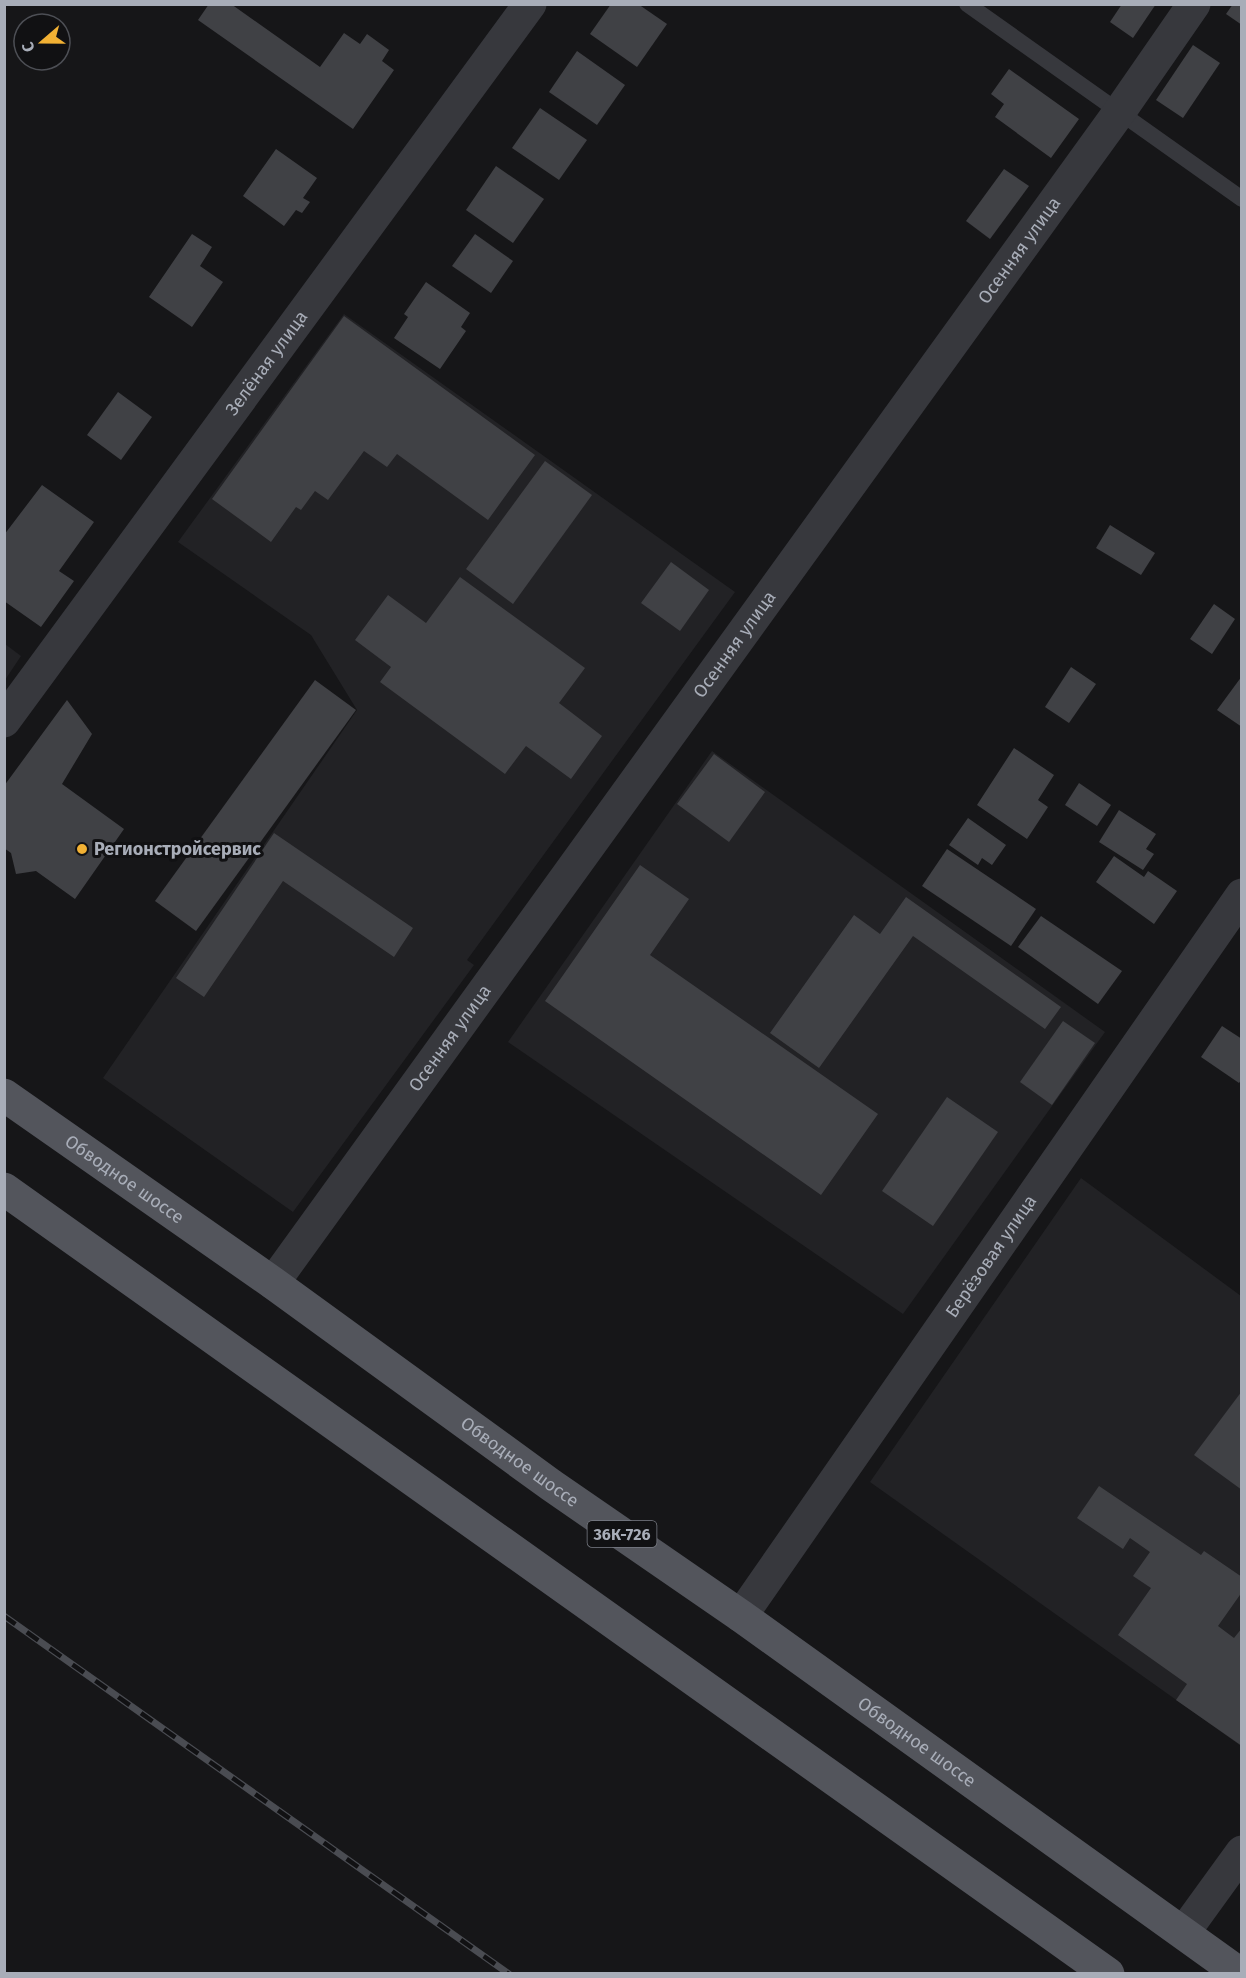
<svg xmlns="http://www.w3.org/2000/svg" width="1246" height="1978" viewBox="0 0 1246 1978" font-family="'Fira Sans',sans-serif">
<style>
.built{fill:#222225}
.building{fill:#404145}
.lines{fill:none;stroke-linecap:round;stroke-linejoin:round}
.service{stroke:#37383d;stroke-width:16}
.minor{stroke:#37383d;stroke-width:33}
.primary{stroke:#53555c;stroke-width:33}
.rail-casing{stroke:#4a4c52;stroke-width:7}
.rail{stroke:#111113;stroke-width:4.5;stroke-dasharray:14;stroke-linecap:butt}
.poi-dot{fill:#f2b134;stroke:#111113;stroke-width:2}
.labels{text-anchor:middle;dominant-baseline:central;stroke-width:6;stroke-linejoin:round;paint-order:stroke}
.shield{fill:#111113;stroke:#7b7e86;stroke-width:1.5}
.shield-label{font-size:16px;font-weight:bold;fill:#a8adb8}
.street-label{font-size:18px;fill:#a8adb8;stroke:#111113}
.poi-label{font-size:18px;font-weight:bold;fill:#a8adb8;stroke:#111113;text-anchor:start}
</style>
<rect width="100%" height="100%" fill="#161618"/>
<!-- built -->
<g class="built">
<polygon points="344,314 735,592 467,960 474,965 293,1212 103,1078 357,710 311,635 178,542"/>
<polygon points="5,644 21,656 5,680"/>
<polygon points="712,751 1105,1032 903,1314 508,1042"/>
<polygon points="1081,1178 1241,1296 1241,1746 870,1482"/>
</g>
<!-- building -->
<g class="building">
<polygon points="209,4 231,4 320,67 344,33 360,44 367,34 389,50 382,61 394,70 353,129 198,20"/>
<polygon points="611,4 638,4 667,24 637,67 590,34"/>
<polygon points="1122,4 1156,4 1133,38 1110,22"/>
<polygon points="1233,4 1242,4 1242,25 1226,14"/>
<polygon points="1193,45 1220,63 1183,118 1156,100"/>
<polygon points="577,51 625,85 597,125 549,92"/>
<polygon points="1009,69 1079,119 1051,158 995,117 1004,104 991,94"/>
<polygon points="540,108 587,140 559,180 512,148"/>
<polygon points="276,149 317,178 303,198 310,202 302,213 296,210 284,226 243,196"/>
<polygon points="496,166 544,199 513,243 466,210"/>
<polygon points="1004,169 1029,186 990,239 966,221"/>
<polygon points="192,234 212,247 200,266 223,282 192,327 149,297"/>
<polygon points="475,234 513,261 491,293 452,266"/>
<polygon points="426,282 470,313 461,327 466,331 440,369 394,338 408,317 404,314"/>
<polygon points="344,316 535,455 488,520 397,454 387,467 364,451 328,500 315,491 301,510 296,507 271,542 212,499"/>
<polygon points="118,392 152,417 121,460 87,435"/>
<polygon points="545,461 592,495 513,604 466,569"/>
<polygon points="42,485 94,522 59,571 74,581 41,627 4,601 4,535"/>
<polygon points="1110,525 1155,553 1141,575 1096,548"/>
<polygon points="671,562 709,590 680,631 641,603"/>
<polygon points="460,577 585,668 559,703 602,736 571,779 526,746 505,774 380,682 391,667 355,640 388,595 426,623"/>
<polygon points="1214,604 1235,619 1212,654 1190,639"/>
<polygon points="1071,667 1096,684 1069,723 1045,707"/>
<polygon points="1242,676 1242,727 1217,710"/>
<polygon points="315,680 356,710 196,931 155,901"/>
<polygon points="67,700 92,734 62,784 124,829 75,899 36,871 16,874 11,853 4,848 4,786"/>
<polygon points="1014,748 1054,775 1038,800 1048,807 1027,839 977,805"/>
<polygon points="714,754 765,792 729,842 677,804"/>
<polygon points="1079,783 1111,805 1097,826 1065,805"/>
<polygon points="1119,810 1156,834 1146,849 1154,854 1143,870 1099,842"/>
<polygon points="968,818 1006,845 992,865 982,858 978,865 949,845"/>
<polygon points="274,833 413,928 394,957 283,881 204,997 176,978"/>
<polygon points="947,849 1036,909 1011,946 922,886"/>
<polygon points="1114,856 1144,877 1148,871 1177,891 1154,924 1096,882"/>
<polygon points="640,865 689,899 650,955 878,1114 821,1195 545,1001"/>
<polygon points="906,897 1061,1007 1045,1029 913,936 819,1068 770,1033 854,915 880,934"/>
<polygon points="1041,916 1122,971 1098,1004 1018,947"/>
<polygon points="1063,1021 1095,1043 1052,1105 1020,1082"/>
<polygon points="1222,1026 1242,1039 1242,1079 1239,1083 1201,1057"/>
<polygon points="947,1097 998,1132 933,1226 882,1191"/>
<polygon points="1242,1391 1242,1490 1194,1455"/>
<polygon points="1099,1486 1201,1555 1204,1551 1242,1577 1242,1592 1218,1626 1234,1638 1242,1628 1242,1746 1176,1700 1187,1684 1118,1635 1151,1588 1133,1576 1150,1552 1130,1538 1123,1549 1077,1518"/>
</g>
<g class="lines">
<!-- service -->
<polyline class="service" points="967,4 1242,199"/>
<!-- minor -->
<g class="minor">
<path id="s1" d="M 4,721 L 530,4"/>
<path id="s2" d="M 273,1283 L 1120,111 L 1194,4"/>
<path id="s3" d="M 741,1616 L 1242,895"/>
<polyline points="1184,1932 1242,1852"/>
</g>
<!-- primary -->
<g class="primary">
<path id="s4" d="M 4,1095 L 273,1283 L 551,1485 L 741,1616 L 1240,1974"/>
<polyline points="4,1189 1108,1974"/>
</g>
<defs>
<polyline id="rail" points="4,1616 509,1974"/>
</defs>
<!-- rail casing -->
<use href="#rail" class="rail-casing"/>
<!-- rail -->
<use href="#rail" class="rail"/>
</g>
<!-- markers -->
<circle class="poi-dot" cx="82" cy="849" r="6"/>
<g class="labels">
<!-- shield labels -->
<rect class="shield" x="587.5" y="1521" width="69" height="26" rx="4.5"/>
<g class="shield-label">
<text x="622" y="1534">36К-726</text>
</g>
<!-- street labels -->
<g class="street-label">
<text stroke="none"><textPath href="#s2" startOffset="1274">Осенняя улица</textPath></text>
<text stroke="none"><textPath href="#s1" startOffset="444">Зелёная улица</textPath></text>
<text stroke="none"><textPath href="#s2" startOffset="788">Осенняя улица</textPath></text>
<text stroke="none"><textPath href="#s2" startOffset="302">Осенняя улица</textPath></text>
<text stroke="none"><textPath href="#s4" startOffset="147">Обводное шоссе</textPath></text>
<text stroke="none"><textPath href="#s3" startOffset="438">Берёзовая улица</textPath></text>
<text stroke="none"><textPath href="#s4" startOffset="633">Обводное шоссе</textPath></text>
<text stroke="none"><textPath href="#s4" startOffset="1119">Обводное шоссе</textPath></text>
</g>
<!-- poi labels -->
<g class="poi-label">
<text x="94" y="849">Регионстройсервис</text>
</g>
</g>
<!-- border -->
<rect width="1246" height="1978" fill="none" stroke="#a8adb8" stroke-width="12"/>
<!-- north arrow -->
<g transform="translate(42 42) rotate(250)"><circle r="28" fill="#111113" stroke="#4d4f55" stroke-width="1.5"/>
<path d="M0-4.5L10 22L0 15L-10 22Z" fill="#f2b134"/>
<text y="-9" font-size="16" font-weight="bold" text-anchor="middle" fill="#a8adb8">С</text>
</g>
</svg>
